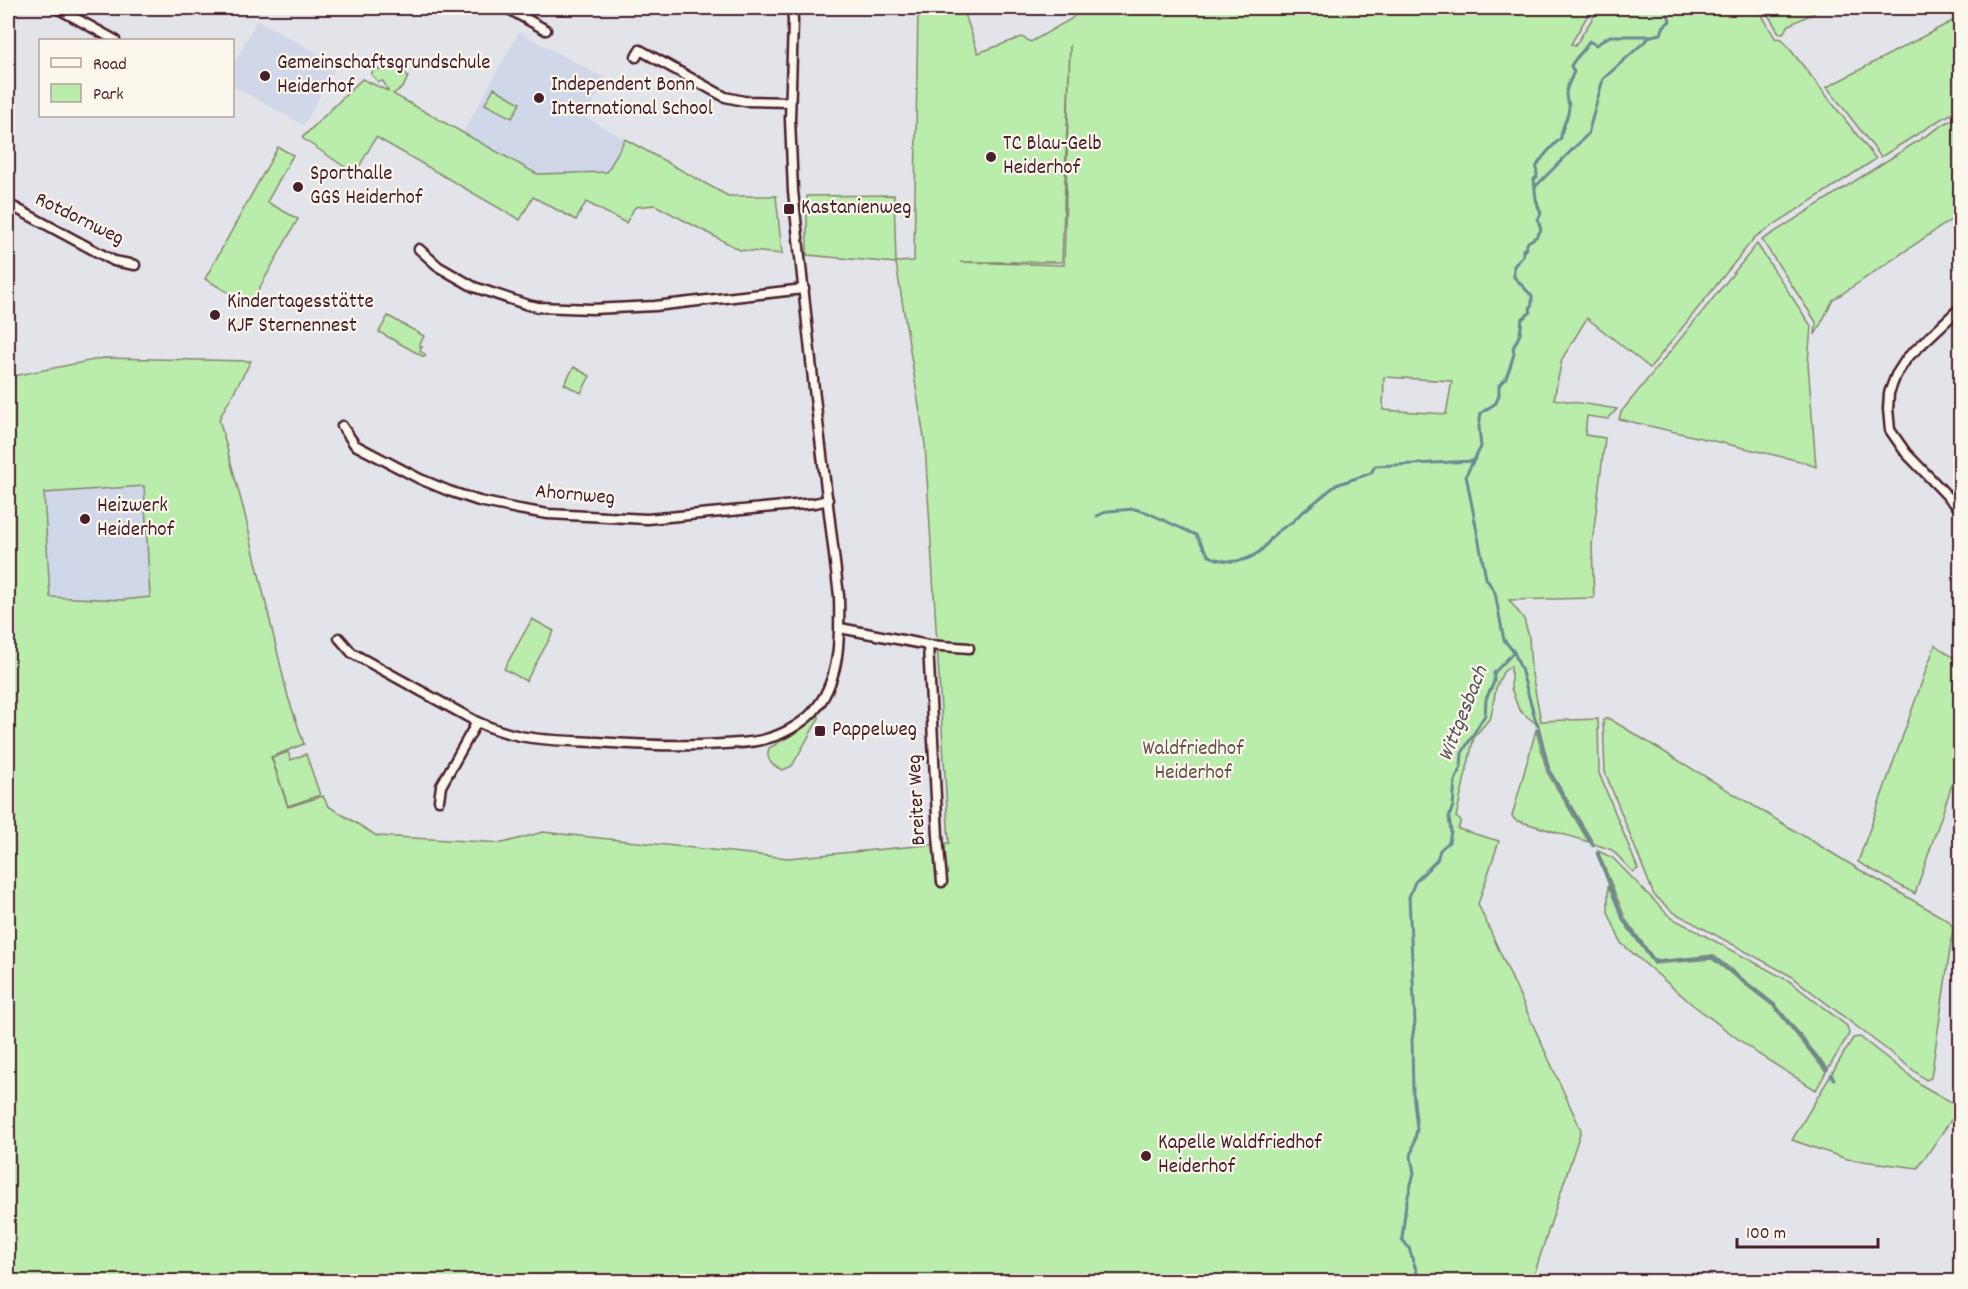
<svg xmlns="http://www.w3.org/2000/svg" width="1968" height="1289" viewBox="0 0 1968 1289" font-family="Dekko,sans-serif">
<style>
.built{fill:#d0d7e9}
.green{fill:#baecac;stroke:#82866c;stroke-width:1.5;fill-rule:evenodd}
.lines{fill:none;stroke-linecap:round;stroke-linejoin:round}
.stream{stroke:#6b8a93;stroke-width:3}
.minor-casing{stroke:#4a1f2b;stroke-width:13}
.minor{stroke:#fbf7ec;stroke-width:8}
.poi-dot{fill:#4a1f2b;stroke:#fbf7ec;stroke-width:2}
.labels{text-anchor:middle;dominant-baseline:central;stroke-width:4.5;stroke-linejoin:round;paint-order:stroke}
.poi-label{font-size:21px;fill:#4a1f2b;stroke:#fbf7ec;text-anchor:start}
.street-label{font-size:21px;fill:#4a1f2b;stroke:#fbf7ec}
.park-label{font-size:21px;fill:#66524b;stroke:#fbf7ec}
.water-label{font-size:22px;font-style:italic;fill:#5a555f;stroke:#fbf7ec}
</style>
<rect width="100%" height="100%" fill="#e2e4ea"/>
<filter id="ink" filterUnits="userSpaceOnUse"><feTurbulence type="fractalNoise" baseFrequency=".0167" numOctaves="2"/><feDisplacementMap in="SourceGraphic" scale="12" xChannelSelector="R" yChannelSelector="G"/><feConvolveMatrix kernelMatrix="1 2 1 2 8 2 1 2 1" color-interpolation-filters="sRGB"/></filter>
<g filter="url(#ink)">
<!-- built -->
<g class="built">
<polygon points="257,20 337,64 304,125 233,86 233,65"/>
<polygon points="519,32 606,79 585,117 625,139 607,172 537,174 463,133"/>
<polygon points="144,485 150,597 123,600 50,597 44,493"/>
</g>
<!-- green -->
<g class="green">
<path d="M 918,8 L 963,8 L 978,53 L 1022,37 L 1031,42 L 1071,19 L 1083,8 L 1592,8 L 1571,44 L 1575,46 L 1599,8 L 1758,8 L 1775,38 L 1782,39 L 1876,159 L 1755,237 L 1650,368 L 1587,318 L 1562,359 L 1554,399 L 1617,409 L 1608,419 L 1587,416 L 1585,435 L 1605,438 L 1592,545 L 1594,598 L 1509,600 L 1524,619 L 1529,637 L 1531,669 L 1541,721 L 1598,719 L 1599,773 L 1638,869 L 1633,872 L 1612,850 L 1594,844 L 1550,771 L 1538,722 L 1534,722 L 1519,710 L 1511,688 L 1511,666 L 1503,672 L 1496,688 L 1491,717 L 1474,737 L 1456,817 L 1461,821 L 1458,829 L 1499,841 L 1478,904 L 1581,1130 L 1532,1281 L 8,1282 L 8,377 L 104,358 L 251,361 L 219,419 L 244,511 L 288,697 L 304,744 L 271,757 L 288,807 L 323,796 L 328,806 L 377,836 L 503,843 L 543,832 L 788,858 L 949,843 L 925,444 L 896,263 L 807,255 L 807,196 L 894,195 L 896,262 L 914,261 ZM 1070,45 L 1064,265 L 960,262 L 1062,262 ZM 1384,377 L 1452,381 L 1446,414 L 1383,410 ZM 144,486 L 150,597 L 123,600 L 50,597 L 44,493 Z"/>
<polygon points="1764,8 1824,8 1789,25 1783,33 1779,33"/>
<polygon points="1960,17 1960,110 1941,119 1881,157 1827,87"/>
<polygon points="396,66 404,70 408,77 403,87 393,94 537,174 607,172 625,139 728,196 776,196 782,254 740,250 655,205 635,207 626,223 586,202 576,220 533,197 520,220 376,137 355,174 302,138 362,79 388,91 383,81 378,82 371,74 375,68 386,71"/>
<polygon points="494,88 520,103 512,118 485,104"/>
<polygon points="1960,116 1960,242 1951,220 1833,300 1815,335 1816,322 1762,240 1946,123"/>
<polygon points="278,147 293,155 267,202 298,219 250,305 205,279"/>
<polygon points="1757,244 1811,326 1808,363 1816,467 1800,461 1619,419 1621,412"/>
<polygon points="388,316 424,336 419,346 422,347 420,351 426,355 424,357 379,332"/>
<polygon points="574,367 590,376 581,393 564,384"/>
<polygon points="532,619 554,631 526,681 504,669"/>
<polygon points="1935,645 1960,662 1960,761 1915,894 1858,862"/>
<path d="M 817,716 L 819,716 L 819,718 L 792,766 L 783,770 C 772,766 765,760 769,748 L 799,731 Z"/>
<polygon points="1608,718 1860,870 1949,921 1953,929 1931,1078 1926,1080 1791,976 1673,912 1654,895 1605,772 1603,720"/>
<polygon points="1536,730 1547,772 1589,842 1515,820 1512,816"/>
<polygon points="288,752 291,760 306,754 320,795 288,806 272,758"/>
<polygon points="1598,851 1613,858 1670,917 1789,981 1847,1026 1849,1034 1828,1069 1776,1005 1713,955 1659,961 1654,959 1626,920"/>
<polygon points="1608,885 1623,921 1654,964 1712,959 1774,1007 1826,1072 1816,1090 1758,1054 1693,1005 1621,943 1608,912"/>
<polygon points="1860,1037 1923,1086 1960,1107 1918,1168 1847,1159 1792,1140 1853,1038"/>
</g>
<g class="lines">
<!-- stream -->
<g class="stream">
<polyline points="1535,187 1588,134 1603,79 1651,36"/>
<path d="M 1097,516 L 1108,511 L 1134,509 L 1146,512 L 1196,535 L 1209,556 C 1225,563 1244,564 1259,552 C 1266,547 1270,539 1275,534 C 1282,527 1293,524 1298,516 L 1336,485 L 1371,473 L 1375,466 L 1473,461"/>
<polyline points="1514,652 1521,669 1537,725"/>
<polyline points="1538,729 1549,771 1593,846"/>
<polyline points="1597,853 1624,921 1655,962 1712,957 1775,1006 1827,1070"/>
<polyline points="1831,1075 1834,1079"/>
<path d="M 1420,1282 L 1409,1248 L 1402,1239 L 1406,1204 L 1414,1173 L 1411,1157 L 1417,1129 L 1413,1092 L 1412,1040 L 1415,1022 L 1409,897 L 1415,882 L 1437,860 L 1440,850 L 1449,842 L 1451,832 L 1449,817 L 1453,806 L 1455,781 L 1461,766 L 1462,753 L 1485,715 L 1486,699 L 1494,682 L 1494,673 L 1514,652 L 1504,640 L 1495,593 L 1486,578 L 1466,475 L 1481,447 L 1479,427 L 1481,413 L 1496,403 L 1499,395 L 1499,385 L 1505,380 L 1509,370 L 1514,354 L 1513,348 L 1520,334 L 1522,319 L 1531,312 L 1530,308 L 1532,305 L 1532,296 L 1514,277 L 1514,266 L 1523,256 L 1523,249 L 1525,250 L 1528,242 L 1536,237 L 1541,230 L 1538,220 L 1541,213 C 1534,198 1536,194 1534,179 L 1537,177 C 1537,173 1536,170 1537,166 C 1539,160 1556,142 1561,138 C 1560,128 1570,118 1569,104 C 1562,94 1569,83 1574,72 L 1571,66 C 1576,56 1585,51 1589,41 L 1596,45 L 1610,36 L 1651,36 L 1661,34 L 1664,26 L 1670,21 L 1668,13 L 1669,8"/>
</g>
<defs>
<g id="minor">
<polyline points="57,8 115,40"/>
<polyline points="507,8 546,30"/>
<polyline points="636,57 640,50 725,97 744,101 790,102"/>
<polyline points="8,204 114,261 135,265"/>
<polyline points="419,249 439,267 474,287 528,305 538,307 592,309 655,306 804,289"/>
<polyline points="1960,308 1907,358 1896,375 1889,393 1888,409 1890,430 1906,453 1960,509"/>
<polyline points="342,426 355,445 420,479 449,491 479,501 518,509 548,514 647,519 815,503 828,500"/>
<polyline points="840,628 928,645 969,648"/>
<path d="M 339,638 L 352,653 L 477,722 C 491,728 505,733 520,736 C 545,741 572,741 597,742 C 640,745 682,747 724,744 C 739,743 755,743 769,738 C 784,734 801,724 812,713 C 841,682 840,636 839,596 L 814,389 L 793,191 L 790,119 L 793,21 L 792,8"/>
<polyline points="928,645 938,836 942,882"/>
<polyline points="439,800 441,786 477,722"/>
</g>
</defs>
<!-- minor casing -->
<use href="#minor" class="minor-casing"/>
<!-- minor -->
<use href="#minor" class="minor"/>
</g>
</g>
<!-- markers -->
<g class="poi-dot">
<circle cx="265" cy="76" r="6"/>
<circle cx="539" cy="98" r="6"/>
<circle cx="991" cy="157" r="6"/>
<circle cx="298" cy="187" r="6"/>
<rect x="783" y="203" width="12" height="12" rx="3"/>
<circle cx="215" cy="315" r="6"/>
<circle cx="85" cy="519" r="6"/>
<rect x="814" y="725" width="12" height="12" rx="3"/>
<circle cx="1146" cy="1156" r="6"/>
</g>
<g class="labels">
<!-- poi labels -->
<g class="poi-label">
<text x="277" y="64">Gemeinschaftsgrundschule<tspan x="277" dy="24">Heiderhof</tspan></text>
<text x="551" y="86">Independent Bonn<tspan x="551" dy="24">International School</tspan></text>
<text x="1003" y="145">TC Blau-Gelb<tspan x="1003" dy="24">Heiderhof</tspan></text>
<text x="310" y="175">Sporthalle<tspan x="310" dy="24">GGS Heiderhof</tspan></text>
<text x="801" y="209">Kastanienweg</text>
<text x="227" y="303">Kindertagesstätte<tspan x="227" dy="24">KJF Sternennest</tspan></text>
<text x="97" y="507">Heizwerk<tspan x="97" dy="24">Heiderhof</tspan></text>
<text x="832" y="731">Pappelweg</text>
<text x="1158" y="1144">Kapelle Waldfriedhof<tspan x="1158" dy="24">Heiderhof</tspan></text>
</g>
<!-- street labels -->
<g class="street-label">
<text transform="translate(79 220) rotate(26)">Rotdornweg</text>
<text transform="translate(575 496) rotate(5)">Ahornweg</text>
<text transform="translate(918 800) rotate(-93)">Breiter Weg</text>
</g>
<!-- park labels -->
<g class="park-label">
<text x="1193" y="750">Waldfriedhof<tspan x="1193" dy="24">Heiderhof</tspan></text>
</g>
<!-- water labels -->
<g class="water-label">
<text transform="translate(1464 714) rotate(-68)">Wittgesbach</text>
</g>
</g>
<!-- margin -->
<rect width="1968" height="1289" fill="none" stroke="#fbf7ec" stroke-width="30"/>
<rect x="15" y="15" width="1938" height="1259" fill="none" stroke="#4a1f2b" stroke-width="2" filter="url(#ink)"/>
<!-- legend -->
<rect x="39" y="39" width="195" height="78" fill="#fbf7ec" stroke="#b4a19f" stroke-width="1.5"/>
<rect x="51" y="58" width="30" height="9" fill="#fbf7ec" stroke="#b4a19f" stroke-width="1.5"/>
<text x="93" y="69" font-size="18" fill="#4a1f2b">Road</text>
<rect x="51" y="84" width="30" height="18" fill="#baecac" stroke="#b4a19f" stroke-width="1.5"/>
<text x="93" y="99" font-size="18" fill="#4a1f2b">Park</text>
<!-- scale -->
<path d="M1737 1238v9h141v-9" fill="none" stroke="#4a1f2b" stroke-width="3"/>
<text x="1746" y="1238" font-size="18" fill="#4a1f2b" stroke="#fbf7ec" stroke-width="4.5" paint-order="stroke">100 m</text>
</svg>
